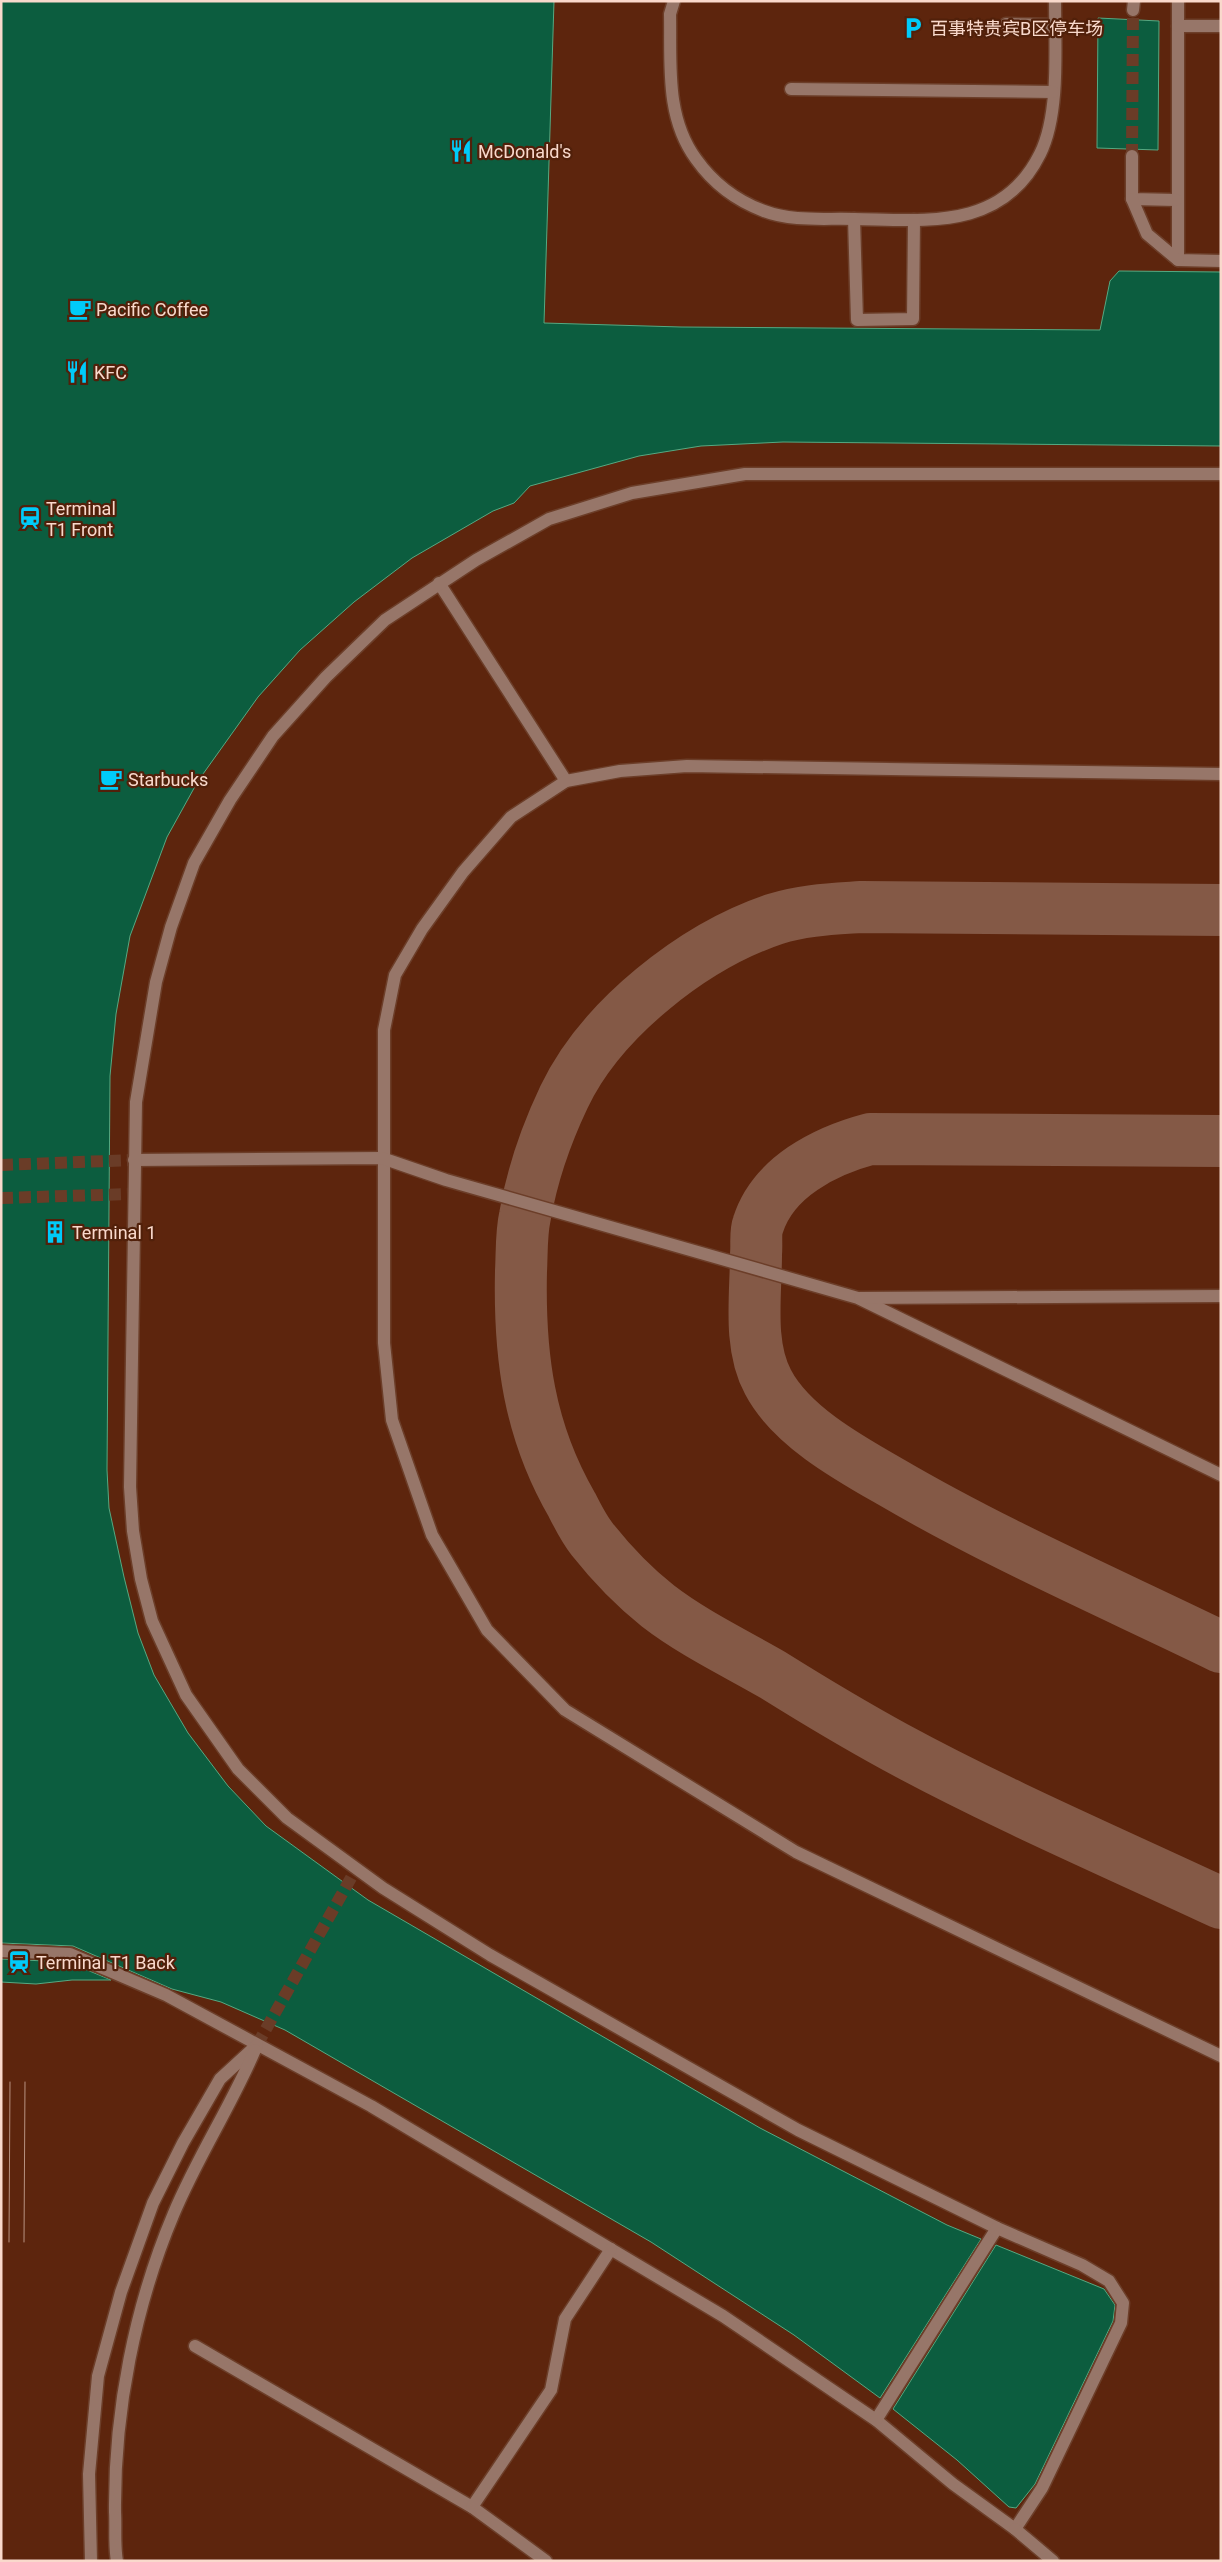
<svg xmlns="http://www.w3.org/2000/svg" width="1222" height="2562" viewBox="0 0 1222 2562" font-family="Roboto,'Noto Sans SC',sans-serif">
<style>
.built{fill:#5d250d}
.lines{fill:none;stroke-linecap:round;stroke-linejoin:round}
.taxiway{stroke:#845946;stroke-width:52}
.building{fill:#0c5d3f;stroke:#55a982}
.minor-tunnel{stroke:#6a3c27;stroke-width:12;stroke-dasharray:12 6;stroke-linecap:butt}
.minor-casing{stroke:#6c3e29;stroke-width:15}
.minor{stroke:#977669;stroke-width:12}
.tram{stroke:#b89281;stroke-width:1}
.labels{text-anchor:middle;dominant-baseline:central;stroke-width:4.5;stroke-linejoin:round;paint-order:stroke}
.poi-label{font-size:18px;fill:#f9d9cc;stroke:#51200a;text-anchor:start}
</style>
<rect width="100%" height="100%" fill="#51200a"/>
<!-- built -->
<rect class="built" x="1" y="1" width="1220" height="2560"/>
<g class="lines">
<!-- taxiway -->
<g class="taxiway">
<path d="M 1221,910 L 861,907 C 832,909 803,910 775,919 C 694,946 601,1019 564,1097 C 546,1135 532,1175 525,1216 C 521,1234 522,1253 521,1271 C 519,1356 529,1431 572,1505 C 578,1517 584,1529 592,1539 C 611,1563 634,1587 658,1606 C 693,1633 735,1653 773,1675 C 813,1700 853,1724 895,1747 C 1000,1804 1112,1852 1221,1903"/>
<path d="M 1221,1141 L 870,1139 C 825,1151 773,1177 758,1225 C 755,1233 757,1245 756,1254 C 756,1295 748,1345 768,1382 C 791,1426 849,1458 891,1482 C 997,1544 1110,1593 1221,1647"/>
</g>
</g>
<!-- building -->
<g class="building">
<polygon points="1,1 554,1 544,323 681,327 1100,330 1110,281 1119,271 1221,272 1221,446 783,442 701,446 639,456 530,486 514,503 493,511 412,558 354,602 300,650 258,697 198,781 167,837 130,936 116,1014 110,1076 107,1470 109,1508 124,1577 138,1633 154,1675 188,1733 228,1786 266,1826 368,1900 760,2128 947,2225 981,2239 880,2398 794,2335 651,2242 285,2030 221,2002 172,1989 73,1946 1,1943"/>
<polygon points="1098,18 1159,21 1158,150 1097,148"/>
<polygon points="1,1959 68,1962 111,1980 72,1980 36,1984 1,1982"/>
<polygon points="996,2245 1104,2289 1115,2305 1113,2321 1035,2484 1016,2508 1009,2507 957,2460 893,2409"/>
</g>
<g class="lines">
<!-- minor-tunnel -->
<g class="minor-tunnel">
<polyline points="1132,156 1133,10"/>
<polyline points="1,1165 134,1160"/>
<polyline points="1,1198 133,1194"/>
<polyline points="257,2045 356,1869"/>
</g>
<defs>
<g id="minor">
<path d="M 674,1 L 670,14 C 671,63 665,117 696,159 C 713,183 737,201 764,211 C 793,222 824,218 854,219 C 926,220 1002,231 1040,154 C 1060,114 1055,46 1055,1"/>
<polyline points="1178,1 1178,260 1221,261"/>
<polyline points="1133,10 1134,1"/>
<polyline points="1006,24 1055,25"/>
<polyline points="1178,26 1221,26"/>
<polyline points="791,89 1053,92"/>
<polyline points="1132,156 1132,199 1176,200"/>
<polyline points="1132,199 1147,234 1178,260"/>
<polyline points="854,219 857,320 913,319 914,220"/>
<polyline points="439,583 566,781"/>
<polyline points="1221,774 687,766 620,771 566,781 511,817 463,872 422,929 395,975 384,1030 384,1343 392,1420 432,1535 487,1630 565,1710 796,1852 1221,2056"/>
<polyline points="134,1160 382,1158 446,1180 858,1298 1221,1475"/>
<polyline points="860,1298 1221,1296"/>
<polyline points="1,1951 70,1954 166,1995 371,2106 723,2316 876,2420 953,2484 1015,2529 1042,2488 1121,2323 1123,2303 1109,2281 1082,2265 997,2228 798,2130 490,1955 383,1888 287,1818 238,1769 186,1695 152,1621 141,1579 133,1531 130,1487 136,1102 156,982 171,927 194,863 230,800 273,736 326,677 385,620 476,560 549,519 632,493 745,474 1221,474"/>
<polyline points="195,2346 472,2507"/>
<polyline points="876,2420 997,2228"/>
<polyline points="1015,2529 1053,2561"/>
<polyline points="91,2561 89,2474 98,2376 121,2292 153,2203 183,2143 220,2079 257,2045"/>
<path d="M 117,2561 C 114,2545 116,2528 115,2512 C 114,2411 135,2305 174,2213 C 198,2156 231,2106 255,2050"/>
<polyline points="546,2561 472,2507 551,2390 565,2319 611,2249"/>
</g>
</defs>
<!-- minor casing -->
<use href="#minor" class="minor-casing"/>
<!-- minor -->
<use href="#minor" class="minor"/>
<!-- tram -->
<g class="tram">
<polyline points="9,2242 10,2082"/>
<polyline points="24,2242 25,2082"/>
</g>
</g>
<!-- icons -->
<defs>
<symbol id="parking-bare" viewBox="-9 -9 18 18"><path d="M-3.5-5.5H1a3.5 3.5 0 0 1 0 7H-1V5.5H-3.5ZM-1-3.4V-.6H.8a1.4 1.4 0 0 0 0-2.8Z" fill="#00cbf9" stroke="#51200a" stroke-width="2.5" paint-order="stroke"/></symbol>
<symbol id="restaurant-bare" viewBox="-9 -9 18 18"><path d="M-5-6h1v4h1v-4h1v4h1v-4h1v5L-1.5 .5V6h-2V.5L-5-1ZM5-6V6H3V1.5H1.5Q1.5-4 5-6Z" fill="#00cbf9" stroke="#51200a" stroke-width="2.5" paint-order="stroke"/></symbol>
<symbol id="cafe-bare" viewBox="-9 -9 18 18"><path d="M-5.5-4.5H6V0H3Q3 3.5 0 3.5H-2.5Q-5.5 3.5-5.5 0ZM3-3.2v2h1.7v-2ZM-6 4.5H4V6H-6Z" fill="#00cbf9" stroke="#51200a" stroke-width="2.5" paint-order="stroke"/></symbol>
<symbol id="station-bare" viewBox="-9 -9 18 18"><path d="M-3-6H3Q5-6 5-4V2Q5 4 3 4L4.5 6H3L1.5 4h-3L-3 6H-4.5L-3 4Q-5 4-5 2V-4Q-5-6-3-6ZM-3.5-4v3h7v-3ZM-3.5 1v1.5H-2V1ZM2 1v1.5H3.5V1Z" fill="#00cbf9" stroke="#51200a" stroke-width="2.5" paint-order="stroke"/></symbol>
<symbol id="building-bare" viewBox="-9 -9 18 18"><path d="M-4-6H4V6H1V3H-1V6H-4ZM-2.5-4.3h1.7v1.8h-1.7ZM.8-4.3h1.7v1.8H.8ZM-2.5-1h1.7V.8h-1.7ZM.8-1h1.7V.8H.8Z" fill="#00cbf9" stroke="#51200a" stroke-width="2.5" paint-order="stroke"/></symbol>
</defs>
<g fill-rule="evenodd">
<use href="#parking-bare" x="897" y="12" width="32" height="32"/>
<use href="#restaurant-bare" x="445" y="135" width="32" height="32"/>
<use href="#cafe-bare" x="64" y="293" width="32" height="32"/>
<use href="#restaurant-bare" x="61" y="356" width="32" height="32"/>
<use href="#station-bare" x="14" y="502" width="32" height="32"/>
<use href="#cafe-bare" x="95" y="763" width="32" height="32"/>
<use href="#building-bare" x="39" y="1216" width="32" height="32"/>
<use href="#station-bare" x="3" y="1946" width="32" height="32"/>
</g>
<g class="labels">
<!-- poi labels -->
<g class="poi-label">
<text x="930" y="28">百事特贵宾B区停车场</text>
<text x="478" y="151">McDonald's</text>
<text x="96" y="309">Pacific Coffee</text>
<text x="94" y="372">KFC</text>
<text x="46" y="508">Terminal<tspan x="46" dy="21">T1 Front</tspan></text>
<text x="128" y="779">Starbucks</text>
<text x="72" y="1232">Terminal 1</text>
<text x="36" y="1962">Terminal T1 Back</text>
</g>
</g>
<!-- border -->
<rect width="1222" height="2562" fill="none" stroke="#f9d9cc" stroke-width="5"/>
</svg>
